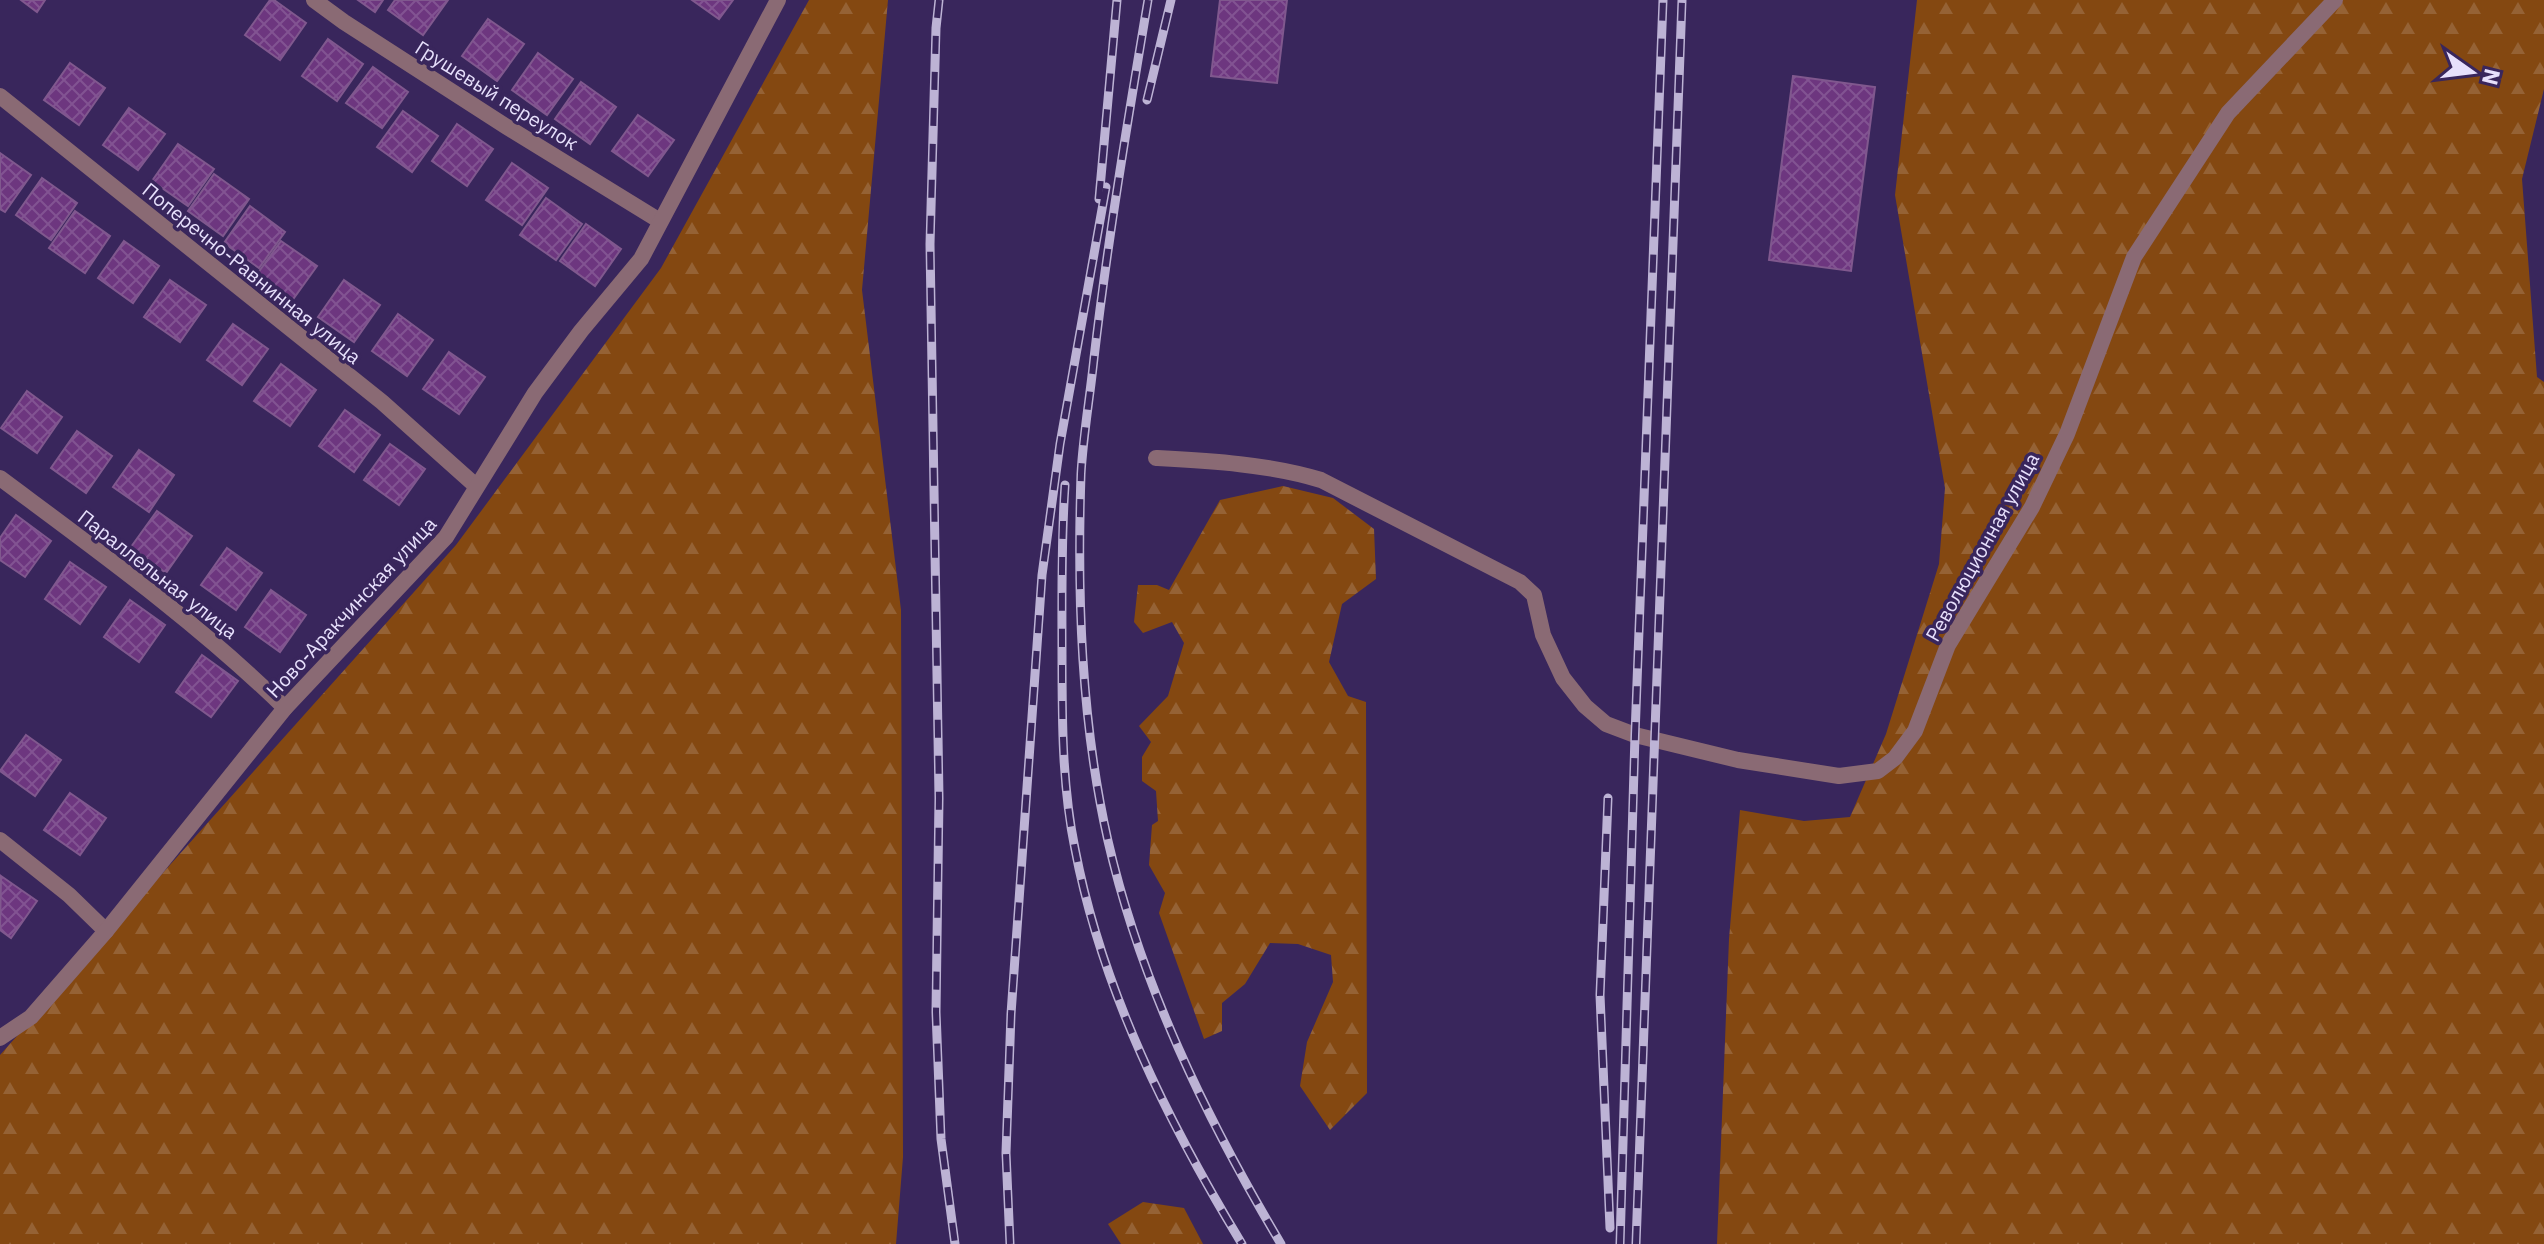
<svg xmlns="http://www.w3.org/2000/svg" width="2544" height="1244" viewBox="0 0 2544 1244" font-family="'IBM Plex Sans',sans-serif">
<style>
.forest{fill:url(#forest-firs)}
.building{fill:url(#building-cross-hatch);stroke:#80588e;stroke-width:2}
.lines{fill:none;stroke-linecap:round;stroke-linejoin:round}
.minor{stroke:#8a6a74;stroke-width:16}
.rail-casing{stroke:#bdb3d5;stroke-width:9}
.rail{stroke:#39265c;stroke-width:6;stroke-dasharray:18;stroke-linecap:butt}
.labels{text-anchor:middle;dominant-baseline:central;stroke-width:7;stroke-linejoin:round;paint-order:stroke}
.street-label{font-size:20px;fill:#e7e0fc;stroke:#39265c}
</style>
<defs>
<pattern id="forest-firs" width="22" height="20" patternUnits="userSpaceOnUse" patternTransform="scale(2)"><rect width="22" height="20" fill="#844811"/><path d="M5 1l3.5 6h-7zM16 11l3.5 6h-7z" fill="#956235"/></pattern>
<pattern id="building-cross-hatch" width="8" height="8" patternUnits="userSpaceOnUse" patternTransform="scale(2)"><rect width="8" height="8" fill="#6d367f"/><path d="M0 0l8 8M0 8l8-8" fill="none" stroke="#825392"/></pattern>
</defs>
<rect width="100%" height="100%" fill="#39265c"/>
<!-- forest -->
<g class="forest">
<polygon points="809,0 888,0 862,290 901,610 903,1157 896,1244 0,1244 0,1055 456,545 661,268"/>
<polygon points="1917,0 2544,0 2544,89 2522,179 2537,377 2544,382 2544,1244 1717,1244 1729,939 1740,810 1804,821 1850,817 1886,734 1939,564 1945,488 1895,195"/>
<polygon points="1283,486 1333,498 1374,529 1376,579 1342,604 1329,662 1348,696 1366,702 1367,1093 1330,1130 1300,1086 1307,1042 1333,982 1331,955 1298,944 1270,943 1245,984 1222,1003 1222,1031 1204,1039 1159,913 1165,893 1149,865 1152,825 1158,821 1156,791 1142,781 1142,757 1151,742 1139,726 1168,696 1184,643 1172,622 1143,633 1134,622 1138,585 1157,585 1169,590 1220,500"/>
<polygon points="1143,1202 1184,1208 1203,1244 1121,1244 1108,1224"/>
</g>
<!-- building -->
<g class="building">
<polygon points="21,0 45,0 37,12"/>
<polygon points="270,0 274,0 306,23 280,60 245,35"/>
<polygon points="358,0 383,0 375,12"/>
<polygon points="395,0 448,0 423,35 388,10"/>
<polygon points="692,0 733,0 719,19"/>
<polygon points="1220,0 1287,0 1277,83 1211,76"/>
<polygon points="488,19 524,44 497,81 462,56"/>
<polygon points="328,39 363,64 337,101 302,76"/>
<polygon points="538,53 573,79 547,115 512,90"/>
<polygon points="70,63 105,88 79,125 44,100"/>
<polygon points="373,67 408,92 382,128 346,103"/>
<polygon points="1793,76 1875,87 1851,271 1769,260"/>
<polygon points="581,82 616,107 590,144 555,119"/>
<polygon points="129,108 165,134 138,170 103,145"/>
<polygon points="403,111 438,136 412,172 377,147"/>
<polygon points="638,115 674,140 648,176 612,151"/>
<polygon points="457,124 493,149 467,186 432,161"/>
<polygon points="178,144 214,169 188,206 152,181"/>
<polygon points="0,153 31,175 5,212 0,209"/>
<polygon points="512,163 548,188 522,225 486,200"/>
<polygon points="214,174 249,199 223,236 188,211"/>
<polygon points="42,178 77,203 51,240 16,215"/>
<polygon points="546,198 582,224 556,260 520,235"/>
<polygon points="250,206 285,232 259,268 224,243"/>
<polygon points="75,211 110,236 85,273 49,248"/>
<polygon points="586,224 621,249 595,286 560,261"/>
<polygon points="124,241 159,266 133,303 98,278"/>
<polygon points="281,241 317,266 291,302 255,277"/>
<polygon points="170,280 206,305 180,342 144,317"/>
<polygon points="344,280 380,305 354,342 318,317"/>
<polygon points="398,314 433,340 407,376 372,351"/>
<polygon points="233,324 268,349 242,385 207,360"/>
<polygon points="449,352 485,377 459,414 423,389"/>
<polygon points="281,364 316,390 290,426 254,401"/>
<polygon points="27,391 62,417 37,453 1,428"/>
<polygon points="345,410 380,435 354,472 319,446"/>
<polygon points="77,431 112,456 86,493 51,468"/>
<polygon points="390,444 425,469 399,505 364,480"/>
<polygon points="139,450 174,475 149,512 113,487"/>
<polygon points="157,511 192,536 166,573 131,547"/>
<polygon points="16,515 51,541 25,577 0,560 0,538"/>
<polygon points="227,548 262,573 236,610 201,585"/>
<polygon points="70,562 106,587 80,624 45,599"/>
<polygon points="271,590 306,615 280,652 245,627"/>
<polygon points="130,600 165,625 139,662 104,637"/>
<polygon points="202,655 238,681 211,717 176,692"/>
<polygon points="26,735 61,760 35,796 0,771"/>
<polygon points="70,793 106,818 80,855 44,830"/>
<polygon points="1,876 37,901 11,938 0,930"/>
</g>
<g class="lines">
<!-- minor -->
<g class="minor">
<polyline points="314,0 344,22 507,127 660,221"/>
<polyline points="0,96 382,402 476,486"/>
<path d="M 1156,458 C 1211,461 1268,464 1321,480 L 1520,582 L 1534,595 L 1543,635 L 1563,678 L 1585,706 L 1606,724 L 1635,735 L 1738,760 L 1839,776 L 1878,771 L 1895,758 L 1915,731 L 1948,645 L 2032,507 L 2067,434 L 2134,257 L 2228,113 L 2335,0"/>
<path d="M 0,478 C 98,551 197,622 285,708"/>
<polyline points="0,840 69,895 106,931"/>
<polyline points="0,1038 31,1017 106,931 285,708 446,537 535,393 581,331 641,259 778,0"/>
</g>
<defs>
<g id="rail">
<polyline points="939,0 936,28 930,244 939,798 936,1012 941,1139 955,1244"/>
<path d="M 1148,0 C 1128,119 1108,238 1094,358 C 1090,397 1083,436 1081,474 C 1077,597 1081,721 1108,841 C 1141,984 1206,1118 1281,1244"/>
<polyline points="1147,100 1171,0"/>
<polyline points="1099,199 1117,0"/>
<path d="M 1065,485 C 1061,542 1062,598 1062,655 C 1062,720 1062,785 1075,849 C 1102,990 1168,1122 1242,1244"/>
<polyline points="1608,798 1600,995 1610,1228"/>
<polyline points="1010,1244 1006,1153 1011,1014 1042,575 1060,444 1106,187"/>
<polyline points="1620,1244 1635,735 1663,0"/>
<polyline points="1636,1244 1682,0"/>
</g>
</defs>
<!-- rail casing -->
<use href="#rail" class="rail-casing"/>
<!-- rail -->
<use href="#rail" class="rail"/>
</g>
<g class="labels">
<!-- street labels -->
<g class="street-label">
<text transform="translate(497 95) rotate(32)">Грушевый переулок</text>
<text transform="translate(252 273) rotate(39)">Поперечно-Равнинная улица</text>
<text transform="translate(1982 547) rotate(-61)">Революционная улица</text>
<text transform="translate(158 574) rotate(38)">Параллельная улица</text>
<text transform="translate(351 607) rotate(-47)">Ново-Аракчинская улица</text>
</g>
</g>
<!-- north arrow -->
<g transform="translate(2472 72) rotate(104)" stroke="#39265c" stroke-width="6" paint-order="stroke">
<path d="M0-6L14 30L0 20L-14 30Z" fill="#e7e0fc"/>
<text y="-12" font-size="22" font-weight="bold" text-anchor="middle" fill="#e7e0fc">N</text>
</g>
</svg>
